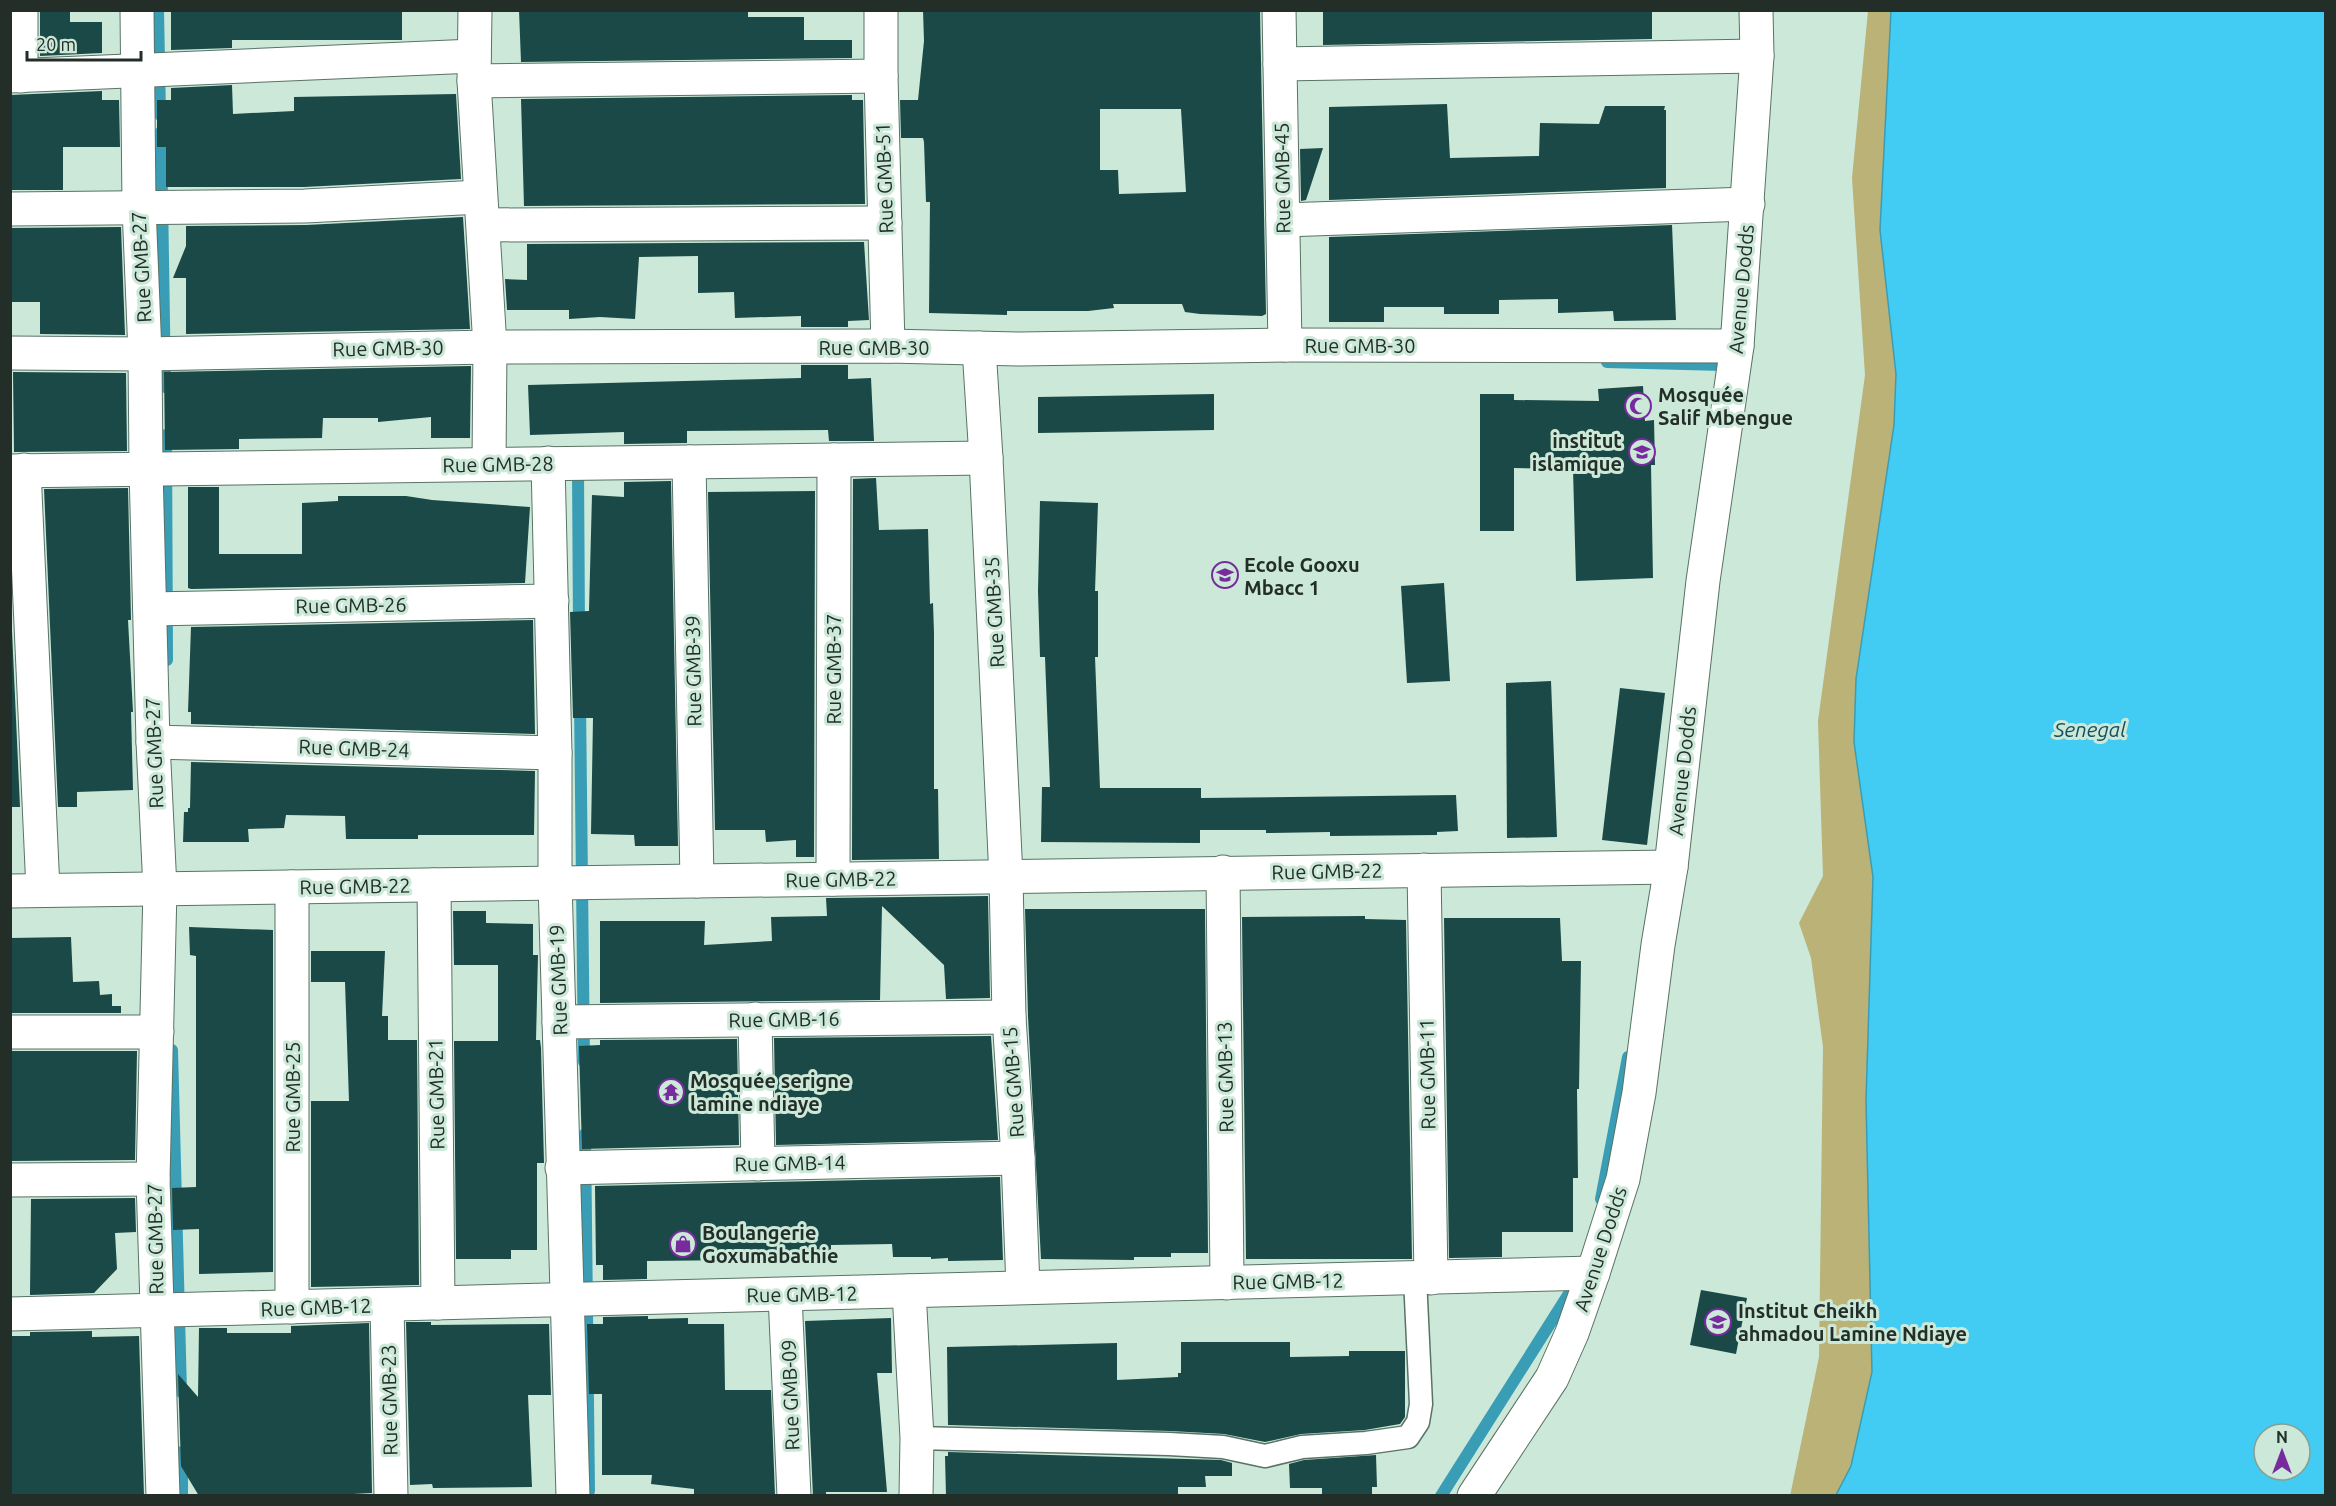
<svg xmlns="http://www.w3.org/2000/svg" width="2336" height="1506" viewBox="0 0 2336 1506" font-family="Ubuntu,sans-serif">
<style>
.green{fill:#bab277}
.water{fill:#43ccf3;stroke:#399db6;stroke-width:1.5;fill-rule:evenodd}
.lines{fill:none;stroke-linecap:round;stroke-linejoin:round}
.stream{stroke:#399db6;stroke-width:12}
.building{fill:#1a4947;fill-rule:evenodd}
.lane-casing{stroke:#597365;stroke-width:25}
.street-casing{stroke:#597365;stroke-width:35}
.lane{stroke:#fff;stroke-width:22}
.street{stroke:#fff;stroke-width:33}
.labels{text-anchor:middle;dominant-baseline:central;stroke-width:6;stroke-linejoin:round;paint-order:stroke}
.street-label{font-size:20px;fill:#232e28;stroke:#cbe8d8}
.poi-label{font-size:20px;font-weight:bold;fill:#232e28;stroke:#cbe8d8;text-anchor:start}
.water-label{font-size:21px;font-style:italic;fill:#174f5f;stroke:#cbe8d8}
</style>
<rect width="100%" height="100%" fill="#cbe8d8"/>
<!-- green -->
<polygon class="green" points="1868,11 1891,11 1880,230 1896,374 1894,425 1856,679 1854,742 1873,877 1866,1101 1872,1372 1851,1466 1836,1495 1790,1496 1819,1357 1823,1047 1811,958 1799,923 1823,876 1818,721 1865,375 1852,178"/>
<!-- water -->
<path class="water" d="M 1891,11 L 2325,11 L 2325,1495 L 1836,1495 L 1851,1466 L 1872,1372 L 1866,1101 L 1873,877 L 1854,742 L 1856,679 L 1894,425 L 1896,374 L 1880,230 ZM 2264,1434 L 2300,1434 L 2300,1470 L 2264,1470 Z"/>
<g class="lines">
<!-- stream -->
<g class="stream">
<polyline points="158,10 160,115"/>
<polyline points="161,132 165,387"/>
<polyline points="1607,362 1723,365"/>
<polyline points="166,435 167,660"/>
<polyline points="578,470 579,627"/>
<polyline points="580,702 584,1062"/>
<polyline points="172,1050 181,1392"/>
<polyline points="585,1134 589,1491"/>
<polyline points="1601,1199 1628,1057"/>
<polyline points="182,1452 182,1496"/>
<polyline points="1441,1496 1577,1281"/>
</g>
</g>
<!-- building -->
<g class="building">
<polygon points="40,10 70,10 70,22 102,22 102,53 40,56"/>
<polygon points="171,10 402,10 402,40 232,40 232,48 171,50"/>
<polygon points="519,10 748,10 748,17 804,17 804,40 852,40 852,58 521,62"/>
<path d="M 923,10 L 1260,10 L 1266,314 L 1262,316 L 1200,314 L 1185,312 L 1182,304 L 1113,304 L 1114,308 L 1088,311 L 1007,311 L 1007,315 L 929,313 L 930,202 L 926,202 L 924,142 L 923,138 L 901,138 L 900,100 L 918,100 L 924,41 ZM 1100,109 L 1181,109 L 1186,192 L 1119,194 L 1118,170 L 1100,170 Z"/>
<polygon points="1323,10 1652,10 1652,39 1323,45"/>
<polygon points="232,85 233,114 294,111 294,97 456,94 461,179 304,187 166,187 166,147 157,147 157,100 171,100 171,88"/>
<polygon points="102,91 102,100 119,100 120,147 63,147 63,190 10,190 10,95"/>
<polygon points="852,95 852,100 863,100 865,204 524,206 521,99"/>
<polygon points="1447,104 1450,158 1539,156 1540,123 1599,124 1605,106 1665,106 1664,110 1666,110 1666,188 1329,200 1329,107"/>
<polygon points="1323,148 1306,200 1301,201 1300,149"/>
<polygon points="463,217 470,329 186,334 186,278 173,278 186,246 186,226 306,225"/>
<polygon points="1672,225 1676,320 1614,321 1613,311 1558,313 1558,299 1499,300 1499,314 1444,314 1444,307 1384,307 1384,322 1329,322 1329,237"/>
<polygon points="121,227 125,335 40,334 40,302 10,302 10,228"/>
<polygon points="864,242 869,320 848,321 848,327 801,327 801,316 735,318 734,292 698,293 698,256 639,257 635,319 600,317 569,319 569,310 507,310 505,279 527,280 527,244"/>
<polygon points="801,365 848,365 848,379 871,378 874,441 829,441 828,430 687,431 687,443 624,444 624,432 530,435 528,385 801,378"/>
<polygon points="471,366 470,438 431,438 431,417 378,422 378,418 323,418 322,438 239,439 239,449 165,450 164,372"/>
<polygon points="13,372 126,373 127,451 14,452"/>
<polygon points="1643,386 1645,421 1654,420 1655,465 1651,465 1653,578 1576,581 1573,469 1514,468 1514,531 1480,531 1480,394 1514,394 1514,400 1599,401 1598,389"/>
<polygon points="1214,394 1214,430 1038,433 1038,397"/>
<polygon points="876,478 879,530 928,529 930,604 933,603 934,633 934,789 938,789 939,859 852,860 853,479"/>
<polygon points="671,481 678,846 635,846 634,835 591,834 593,718 573,718 570,612 589,611 592,495 624,497 624,482"/>
<polygon points="188,487 219,487 219,554 302,554 302,503 338,501 338,496 406,496 432,500 530,507 525,583 191,589 188,588"/>
<polygon points="128,488 131,620 128,620 133,712 131,712 133,790 77,792 77,807 58,807 44,489"/>
<polygon points="815,491 814,857 796,857 796,840 766,842 765,830 715,830 708,492"/>
<polygon points="1040,501 1098,503 1095,591 1098,591 1098,657 1095,657 1100,788 1201,788 1201,798 1456,795 1458,831 1437,832 1437,835 1330,836 1330,832 1266,833 1266,830 1200,830 1200,843 1041,842 1042,787 1050,787 1045,657 1040,657 1038,591"/>
<polygon points="1444,583 1450,681 1407,683 1401,586"/>
<polygon points="10,586 20,807 10,807"/>
<polygon points="533,620 535,734 191,724 191,712 188,712 191,627"/>
<polygon points="1551,681 1557,837 1507,838 1506,683"/>
<polygon points="1620,688 1665,693 1647,845 1602,840"/>
<polygon points="191,762 535,771 534,835 418,835 418,839 346,839 345,816 286,815 284,828 248,829 249,842 183,842 184,812 188,812 188,808 190,808"/>
<polygon points="988,896 990,998 946,999 944,965 882,906 880,1000 600,1003 600,921 705,921 704,945 772,941 771,917 827,916 826,898"/>
<polygon points="1025,909 1205,909 1208,1253 1171,1253 1171,1257 1134,1257 1134,1260 1041,1259 1028,1016"/>
<polygon points="453,911 486,911 486,923 533,924 533,955 538,955 536,1040 540,1040 541,1048 544,1163 537,1163 537,1250 511,1250 511,1259 456,1259 454,1041 498,1041 498,965 454,965"/>
<polygon points="1365,916 1365,919 1406,920 1412,1259 1246,1259 1242,917"/>
<polygon points="1444,918 1560,918 1562,961 1581,961 1579,1089 1577,1089 1578,1178 1573,1178 1573,1232 1502,1232 1502,1257 1449,1258"/>
<polygon points="189,927 273,930 273,1272 199,1274 199,1229 173,1230 172,1188 196,1187 196,956 190,955"/>
<polygon points="71,937 73,982 99,981 100,995 112,994 112,1006 121,1006 121,1013 10,1013 10,938"/>
<polygon points="311,951 385,951 382,1016 388,1016 388,1040 417,1040 419,1285 311,1287 311,1101 349,1101 345,982 311,982"/>
<polygon points="991,1036 998,1140 776,1145 774,1038"/>
<polygon points="737,1039 739,1145 582,1149 579,1046 600,1045 600,1040"/>
<polygon points="10,1051 137,1051 135,1160 10,1161"/>
<polygon points="1000,1177 1003,1260 948,1261 948,1258 931,1259 931,1257 893,1257 892,1244 831,1245 831,1259 647,1261 647,1279 603,1280 603,1265 596,1265 595,1186"/>
<polygon points="135,1198 136,1232 115,1233 117,1269 94,1293 30,1295 31,1199"/>
<polygon points="1701,1290 1747,1298 1736,1354 1690,1345"/>
<polygon points="648,1316 648,1319 688,1318 688,1324 724,1324 725,1390 771,1390 775,1496 694,1496 694,1489 651,1484 652,1475 602,1475 602,1394 589,1394 587,1324 603,1324 603,1317"/>
<polygon points="891,1318 892,1373 877,1373 887,1492 826,1492 826,1496 813,1496 805,1321"/>
<polygon points="406,1322 431,1322 431,1325 549,1324 551,1395 528,1395 532,1487 433,1488 432,1484 410,1485"/>
<polygon points="369,1323 372,1493 316,1496 199,1496 181,1466 178,1374 198,1397 199,1328 227,1328 227,1333 291,1333 291,1326"/>
<polygon points="92,1331 92,1337 139,1336 144,1496 10,1496 10,1336 30,1336 30,1332"/>
<polygon points="1181,1342 1290,1342 1290,1357 1349,1356 1349,1351 1405,1351 1405,1417 1400,1424 1365,1430 1301,1434 1265,1442 1224,1434 1170,1431 948,1425 947,1347 1117,1343 1117,1380 1178,1377 1178,1373 1181,1373"/>
<polygon points="948,1452 1221,1460 1232,1463 1232,1476 1205,1476 1206,1487 1178,1487 1178,1496 946,1496 945,1456 948,1456"/>
<polygon points="1376,1455 1377,1487 1372,1487 1372,1496 1322,1496 1322,1488 1290,1488 1289,1464 1304,1460"/>
</g>
<g class="lines">
<defs>
<polyline id="lane" points="917,1438 1169,1444 1223,1447 1265,1456 1302,1447 1366,1443 1408,1437 1418,1422 1421,1404 1415,1278"/>
<g id="street">
<polyline points="21,10 21,76"/>
<polyline points="137,10 139,207 145,354 146,469 153,742 160,889 153,1179 163,1496"/>
<polyline points="475,10 474,81 490,347 489,464"/>
<polyline points="881,10 881,76 888,346"/>
<polyline points="1279,10 1285,345"/>
<polyline points="1280,64 1757,56"/>
<polyline points="10,76 474,56"/>
<polyline points="474,81 881,76"/>
<polyline points="10,209 305,206 480,197"/>
<polyline points="1283,220 1748,204"/>
<polyline points="484,225 885,223"/>
<polyline points="979,348 986,458 1006,877 1009,1017 1018,1158 1023,1287"/>
<polyline points="10,353 145,354 490,347 888,346 1020,349 1285,345 1737,346"/>
<polyline points="689,462 697,881"/>
<polyline points="548,463 555,753 555,883 573,1496"/>
<polyline points="24,470 43,890"/>
<polyline points="10,471 986,458"/>
<polyline points="150,609 552,601"/>
<polyline points="153,742 555,753"/>
<polyline points="1424,870 1431,1278"/>
<polyline points="1223,872 1227,1283"/>
<polyline points="833,879 834,460"/>
<polyline points="434,885 438,1303"/>
<polyline points="292,887 292,1307"/>
<polyline points="10,891 1671,867"/>
<polyline points="755,1019 758,1164"/>
<polyline points="559,1022 1009,1017"/>
<polyline points="10,1032 157,1032"/>
<polyline points="562,1168 1018,1158"/>
<polyline points="10,1180 153,1179"/>
<polyline points="909,1291 917,1438 916,1496"/>
<polyline points="785,1295 794,1496"/>
<polyline points="387,1305 391,1496"/>
<polyline points="10,1314 1593,1273"/>
<polyline points="1474,1496 1552,1378 1572,1333 1593,1273 1623,1179 1639,1093 1658,945 1671,867 1703,581 1737,346 1757,56 1756,10"/>
</g>
</defs>
<!-- lane casing -->
<use href="#lane" class="lane-casing"/>
<!-- street casing -->
<use href="#street" class="street-casing"/>
<!-- lane -->
<use href="#lane" class="lane"/>
<!-- street -->
<use href="#street" class="street"/>
</g>
<!-- icons -->
<defs>
<symbol id="mosque-ring" viewBox="-11 -11 22 22"><circle r="9.5" fill="#cbe8d8" stroke="#772b9d" stroke-width="1.5"/><path d="M3.5-4.9A6 6 0 1 0 3.5 4.9A5 5 0 1 1 3.5-4.9Z" fill="#772b9d"/></symbol>
<symbol id="school-ring" viewBox="-11 -11 22 22"><circle r="9.5" fill="#cbe8d8" stroke="#772b9d" stroke-width="1.5"/><path d="M0-5L7-2L0 1L-7-2ZM-4 1L0 2.5L4 1V4Q0 6-4 4Z" fill="#772b9d"/></symbol>
<symbol id="temple-ring" viewBox="-11 -11 22 22"><circle r="9.5" fill="#cbe8d8" stroke="#772b9d" stroke-width="1.5"/><path d="M0-6L5-2H3V0L6.5 2.5H4V6H1.5V3h-3V6H-4V2.5H-6.5L-3 0V-2H-5Z" fill="#772b9d"/></symbol>
<symbol id="shop-ring" viewBox="-11 -11 22 22"><circle r="9.5" fill="#cbe8d8" stroke="#772b9d" stroke-width="1.5"/><path d="M-5-2.5h2.3a2.7 3.5 0 0 1 5.4 0H5L5.5 6h-11ZM-1.5-2.5h3a1.5 2.3 0 0 0-3 0Z" fill="#772b9d"/></symbol>
</defs>
<g fill-rule="evenodd">
<use href="#mosque-ring" x="1623" y="391" width="30" height="30"/>
<use href="#school-ring" x="1627" y="437" width="30" height="30"/>
<use href="#school-ring" x="1210" y="560" width="30" height="30"/>
<use href="#temple-ring" x="656" y="1077" width="30" height="30"/>
<use href="#shop-ring" x="668" y="1229" width="30" height="30"/>
<use href="#school-ring" x="1703" y="1307" width="30" height="30"/>
</g>
<g class="labels">
<!-- street labels -->
<g class="street-label">
<text transform="translate(884 178) rotate(-92)">Rue GMB-51</text>
<text transform="translate(1282 178) rotate(-91)">Rue GMB-45</text>
<text transform="translate(141 267) rotate(-93)">Rue GMB-27</text>
<text transform="translate(1741 289) rotate(-85)">Avenue Dodds</text>
<text x="1360" y="345">Rue GMB-30</text>
<text x="874" y="347">Rue GMB-30</text>
<text transform="translate(388 348) rotate(-1)">Rue GMB-30</text>
<text transform="translate(498 464) rotate(-1)">Rue GMB-28</text>
<text transform="translate(351 605) rotate(-1)">Rue GMB-26</text>
<text transform="translate(994 612) rotate(-93)">Rue GMB-35</text>
<text transform="translate(833 669) rotate(-90)">Rue GMB-37</text>
<text transform="translate(693 671) rotate(-91)">Rue GMB-39</text>
<text transform="translate(354 748) rotate(2)">Rue GMB-24</text>
<text transform="translate(154 753) rotate(-92)">Rue GMB-27</text>
<text transform="translate(1682 771) rotate(-84)">Avenue Dodds</text>
<text transform="translate(1327 871) rotate(-1)">Rue GMB-22</text>
<text transform="translate(841 879) rotate(-1)">Rue GMB-22</text>
<text transform="translate(355 886) rotate(-1)">Rue GMB-22</text>
<text transform="translate(558 980) rotate(-92)">Rue GMB-19</text>
<text transform="translate(784 1019) rotate(-1)">Rue GMB-16</text>
<text transform="translate(1427 1074) rotate(-91)">Rue GMB-11</text>
<text transform="translate(1225 1077) rotate(-91)">Rue GMB-13</text>
<text transform="translate(1013 1082) rotate(-94)">Rue GMB-15</text>
<text transform="translate(436 1094) rotate(-91)">Rue GMB-21</text>
<text transform="translate(292 1097) rotate(-90)">Rue GMB-25</text>
<text transform="translate(790 1163) rotate(-1)">Rue GMB-14</text>
<text transform="translate(155 1239) rotate(-91)">Rue GMB-27</text>
<text transform="translate(1600 1249) rotate(-72)">Avenue Dodds</text>
<text transform="translate(1288 1281) rotate(-1)">Rue GMB-12</text>
<text transform="translate(802 1294) rotate(-1)">Rue GMB-12</text>
<text transform="translate(316 1307) rotate(-2)">Rue GMB-12</text>
<text transform="translate(790 1395) rotate(-92)">Rue GMB-09</text>
<text transform="translate(389 1400) rotate(-91)">Rue GMB-23</text>
</g>
<!-- poi labels -->
<g class="poi-label">
<text x="1658" y="394">Mosquée<tspan x="1658" dy="23">Salif Mbengue</tspan></text>
<text x="1622" y="440" text-anchor="end">institut<tspan x="1622" dy="23">islamique</tspan></text>
<text x="1244" y="564">Ecole Gooxu<tspan x="1244" dy="23">Mbacc 1</tspan></text>
<text x="690" y="1080">Mosquée serigne<tspan x="690" dy="23">lamine ndiaye</tspan></text>
<text x="702" y="1232">Boulangerie<tspan x="702" dy="23">Goxumabathie</tspan></text>
<text x="1738" y="1310">Institut Cheikh<tspan x="1738" dy="23">ahmadou Lamine Ndiaye</tspan></text>
</g>
<!-- water labels -->
<g class="water-label">
<text x="2090" y="729">Senegal</text>
</g>
</g>
<!-- border -->
<rect width="2336" height="1506" fill="none" stroke="#232e28" stroke-width="24"/>
<!-- north arrow -->
<g transform="translate(2282 1452)"><circle r="28" fill="#cbe8d8" stroke="#889e92" stroke-width="1.5"/>
<path d="M0-4.5L10 22L0 15L-10 22Z" fill="#772b9d"/>
<text y="-9" font-size="16" font-weight="bold" text-anchor="middle" fill="#232e28">N</text>
</g>
<!-- scale -->
<path d="M27 51v9h114v-9" fill="none" stroke="#232e28" stroke-width="3"/>
<text x="36" y="51" font-size="18" fill="#232e28" stroke="#cbe8d8" stroke-width="4.5" paint-order="stroke">20 m</text>
</svg>
